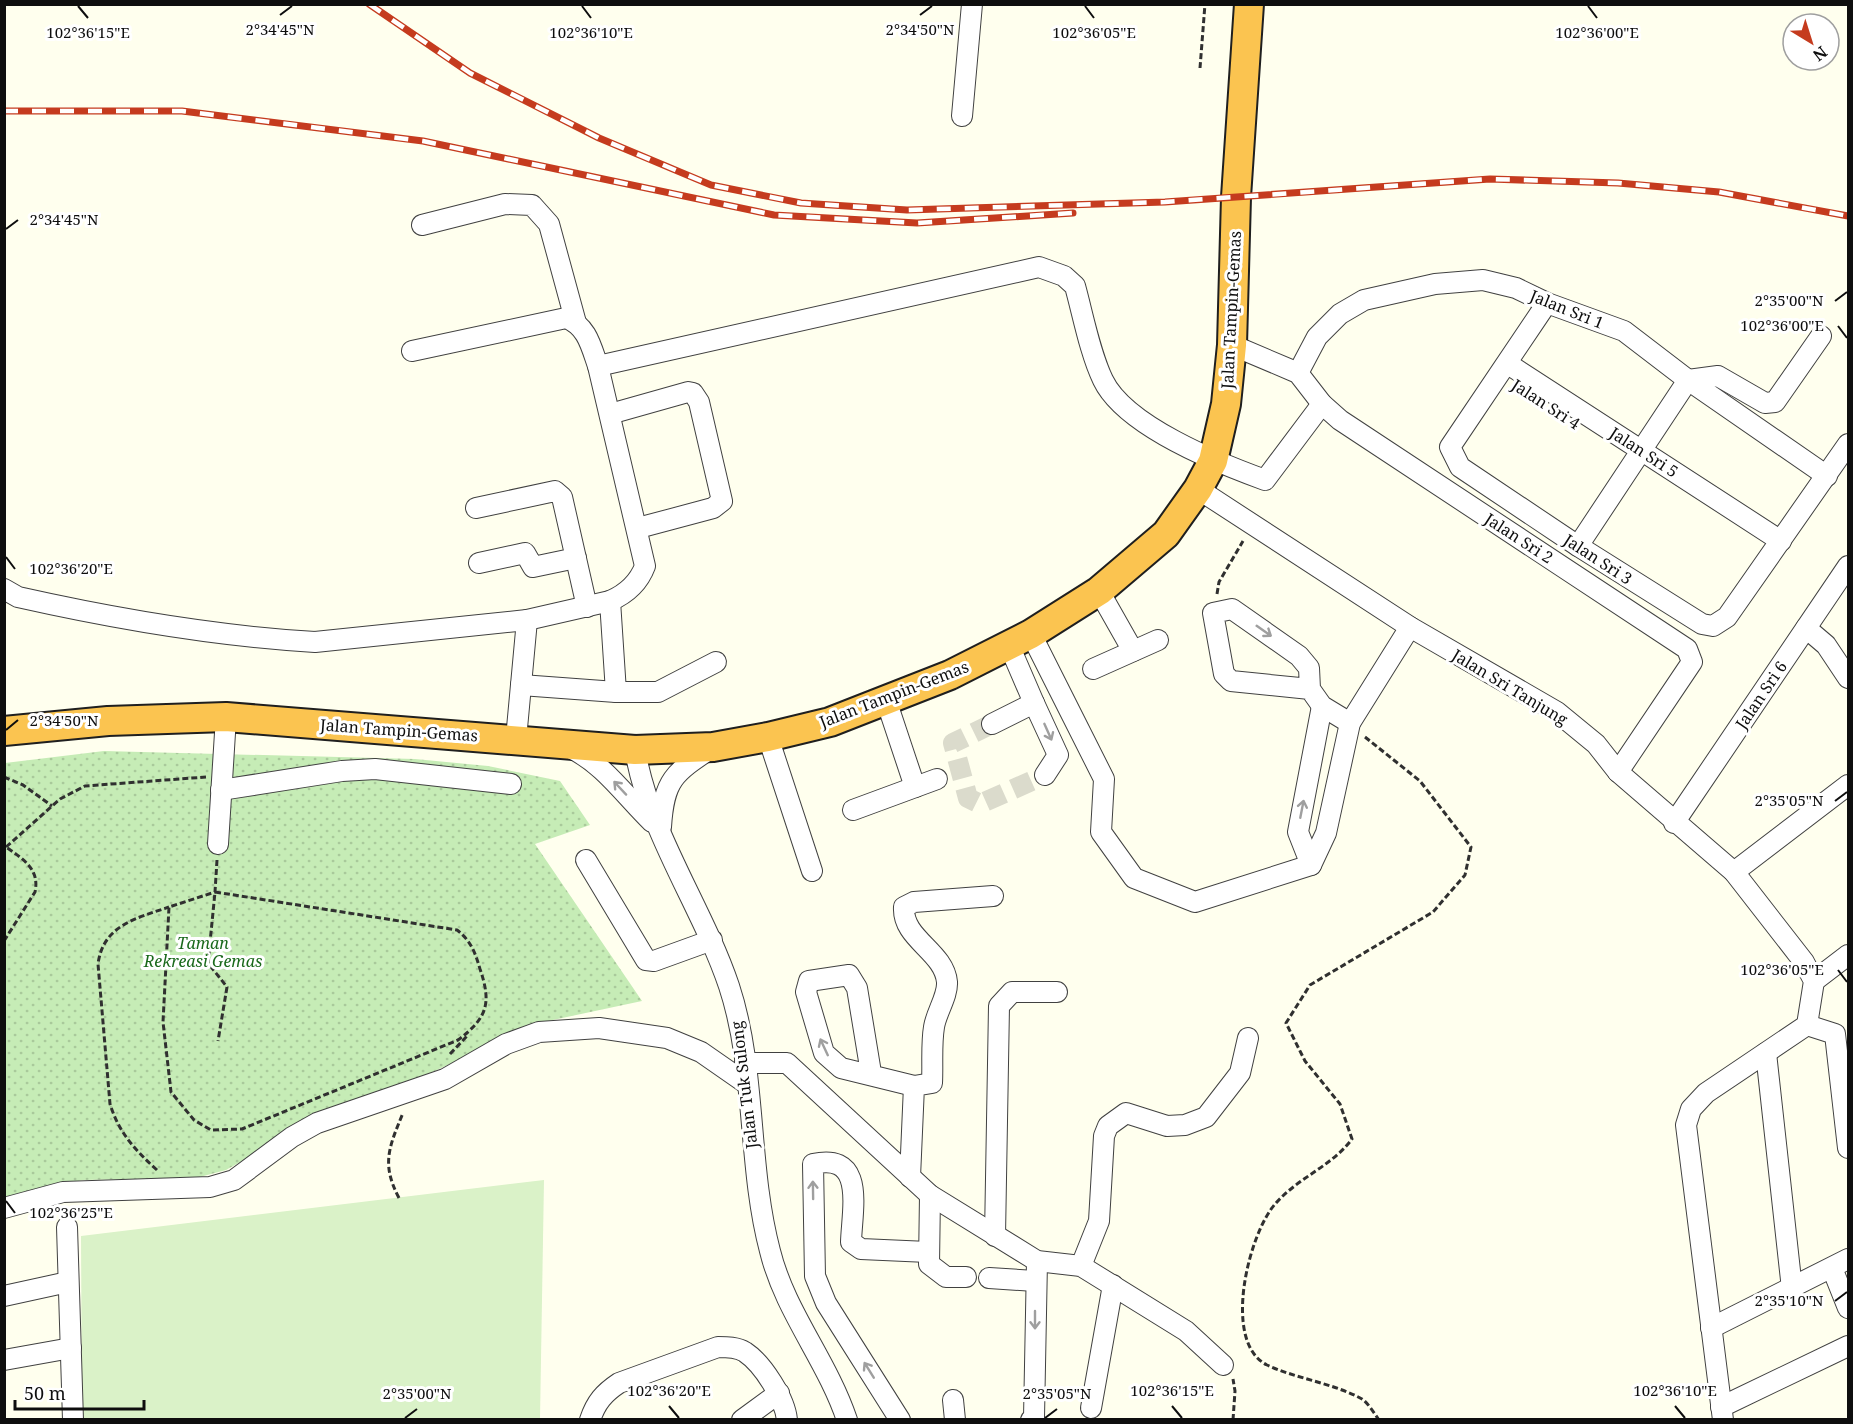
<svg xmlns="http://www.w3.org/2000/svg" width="1853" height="1424" viewBox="0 0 1853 1424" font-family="'Noto Serif',serif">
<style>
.park{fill:url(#park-dots)}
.pitch{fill:#daf2c8}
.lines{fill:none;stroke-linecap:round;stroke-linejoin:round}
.minor-tunnel{stroke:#dbdbcc;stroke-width:20;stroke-dasharray:20 10;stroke-linecap:butt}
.minor-casing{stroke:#414141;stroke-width:22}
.highway-casing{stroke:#1f1f1f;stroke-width:32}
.path{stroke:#303030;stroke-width:3;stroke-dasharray:6 3;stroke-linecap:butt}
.minor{stroke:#fff;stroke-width:20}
.highway{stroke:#fbc450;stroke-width:28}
.rail-casing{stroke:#c53b1e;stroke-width:7}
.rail{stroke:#fff;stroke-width:4.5;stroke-dasharray:14;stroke-linecap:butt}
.oneway{stroke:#9f9f9f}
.ticks{fill:none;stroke:#0e0e0e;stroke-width:2}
.labels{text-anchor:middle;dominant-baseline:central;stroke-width:6;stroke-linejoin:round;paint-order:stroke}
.street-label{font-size:16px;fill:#0e0e0e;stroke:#fff}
.park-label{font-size:16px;font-style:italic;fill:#1a691b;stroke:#fff}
.ticks-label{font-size:15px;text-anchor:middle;fill:#0e0e0e;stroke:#fff;stroke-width:6;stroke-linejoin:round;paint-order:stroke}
</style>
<defs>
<pattern id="park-dots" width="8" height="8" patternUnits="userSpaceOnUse" patternTransform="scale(1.5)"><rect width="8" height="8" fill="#c6ecb6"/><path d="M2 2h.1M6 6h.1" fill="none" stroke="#a9c99b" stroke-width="1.8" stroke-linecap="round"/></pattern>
</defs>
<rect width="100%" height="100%" fill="#ffe"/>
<!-- park -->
<polygon class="park" points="104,751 415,759 488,766 560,781 590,825 535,844 642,1001 534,1024 497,1037 467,1056 426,1075 343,1104 226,1170 196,1178 82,1180 5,1202 5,763"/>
<!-- pitch -->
<polygon class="pitch" points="544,1180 540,1419 82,1419 81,1236"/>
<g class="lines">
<!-- minor-tunnel -->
<polyline class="minor-tunnel" points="992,724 953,743 968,798 980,804 1045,775"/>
<defs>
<g id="minor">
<polyline points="962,116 972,4"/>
<polyline points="422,225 505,204 532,205 549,224 576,323"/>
<polyline points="1547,303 1450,447 1460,467 1578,546 1702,624 1713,626 1727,617 1848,444"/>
<polyline points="1232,345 1298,373 1322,404 1340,420 1687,649 1692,662 1618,772"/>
<path d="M 412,351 L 566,318 C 587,326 591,346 598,366 L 645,566 C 639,582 626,594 610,601 L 527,620 L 516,739"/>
<polyline points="1508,364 1781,541"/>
<path d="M 598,366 L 1039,267 L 1064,276 L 1075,286 C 1083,315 1090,353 1103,380 C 1125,426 1218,463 1265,480 L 1322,404"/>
<polyline points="1298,373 1317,337 1340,314 1364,300 1435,284 1483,280 1516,288 1547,303 1624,331 1688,380 1827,476"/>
<polyline points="610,414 688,392 693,393 699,402 722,501 713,508 638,528"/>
<polyline points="1198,489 1410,627 1557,712 1596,744 1618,772 1734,872 1804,962 1814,981 1807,1025 1706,1093 1691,1109 1686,1125 1723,1420"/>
<polyline points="476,508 555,491 562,497 587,607"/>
<polyline points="1578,546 1688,380 1718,376 1765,403 1775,402 1821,336"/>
<polyline points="479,563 525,553 533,567 576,558"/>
<path d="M 4,589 L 18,597 C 116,619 214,636 315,642 L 527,620"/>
<polyline points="1099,591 1133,651"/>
<polyline points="610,601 616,692"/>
<polyline points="1806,628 1826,645 1848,678"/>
<polyline points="1031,634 1104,779 1101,832 1134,878 1195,902 1311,865 1326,833 1350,723 1410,627"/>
<polyline points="1009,645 1034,703"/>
<polyline points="1093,669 1158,640"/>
<polyline points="521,685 616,692 658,692 716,662"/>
<polyline points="1310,689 1231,681 1224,674 1213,613 1232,609 1299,656 1309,668 1310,689 1322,706 1350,723"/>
<polyline points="886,700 915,787"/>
<polyline points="992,724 1034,703 1058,755 1045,775"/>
<polyline points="768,737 812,871"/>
<path d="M 570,748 C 603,763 626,797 652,822"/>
<path d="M 635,750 C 649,834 702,906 729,986 C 757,1071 747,1164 770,1251 C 785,1312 827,1360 847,1420"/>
<polyline points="221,790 342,771 375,769 511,784"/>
<polyline points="853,810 937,779"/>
<polyline points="1674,823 1848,566"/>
<path d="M 661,827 C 664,779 674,773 713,747"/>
<polyline points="218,844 226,717"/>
<polyline points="586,860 646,960 654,961 712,940"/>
<polyline points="1311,865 1298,832 1322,706"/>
<polyline points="1734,872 1848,785"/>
<polyline points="1814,981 1848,955"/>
<polyline points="1807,1025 1835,1034 1848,1148"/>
<polyline points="1766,1053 1792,1289"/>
<polyline points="745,1063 787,1063 930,1195 1037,1261 1081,1266 1186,1331 1223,1365"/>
<polyline points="871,1073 857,988 849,975 809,981 806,992 824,1053 841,1068 914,1086"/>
<path d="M 910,1177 L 914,1086 L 932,1083 C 933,1065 931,1045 934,1027 C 936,1013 948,996 947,982 C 944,951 902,939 904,907 L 914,902 L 993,896"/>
<polyline points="930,1195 929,1264 946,1277 966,1277"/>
<polyline points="4,1208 63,1192 210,1187 234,1180 292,1137 317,1123 445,1079 506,1044 539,1032 599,1028 667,1038 701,1052 747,1084"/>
<polyline points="67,1227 73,1420"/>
<polyline points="995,1236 999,1006 1012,992 1057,992"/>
<polyline points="1081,1266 1099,1221 1104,1136 1108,1126 1126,1113 1167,1126 1185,1125 1206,1117 1240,1073 1248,1038"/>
<polyline points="1832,1268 1848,1308"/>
<polyline points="989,1278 1035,1281"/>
<polyline points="4,1296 68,1282"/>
<polyline points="1711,1328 1848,1259"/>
<polyline points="4,1360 71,1348"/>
<polyline points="953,1400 955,1420"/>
<polyline points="1721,1407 1848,1346"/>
<polyline points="1091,1408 1113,1285"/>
<path d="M 590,1420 C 596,1402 604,1393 619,1383 L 718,1347 C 727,1347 737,1347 745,1352 C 763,1364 785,1399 787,1420"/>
<polyline points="742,1420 779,1393"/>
<path d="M 900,1420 L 826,1303 L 815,1276 L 813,1164 C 866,1152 852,1209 851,1242 L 861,1249 L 928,1252"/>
<polyline points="1031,1420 1034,1418 1037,1261"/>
</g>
<polyline id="highway" points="4,731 108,721 226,717 635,750 713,747 768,737 830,722 950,675 1031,634 1099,591 1166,534 1198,489 1213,461 1226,404 1232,345 1236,197 1249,4"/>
</defs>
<!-- minor casing -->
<use href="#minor" class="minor-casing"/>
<!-- highway casing -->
<use href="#highway" class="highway-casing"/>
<!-- path -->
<g class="path">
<polyline points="1200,68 1205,4"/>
<polyline points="1217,594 1219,582 1243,541"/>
<path d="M 1365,737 L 1420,781 L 1471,847 L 1465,875 L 1433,912 L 1310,985 L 1286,1023 L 1305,1061 L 1340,1104 L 1352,1139 C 1332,1166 1299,1177 1276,1203 C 1249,1232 1221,1342 1267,1365 C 1297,1379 1333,1383 1362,1399 C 1368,1403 1374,1413 1379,1420"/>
<polyline points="4,777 23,785 52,806"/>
<polyline points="6,847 60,799 85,786 206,777"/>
<path d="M 217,860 L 215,892 L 169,907 L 163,1022 L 171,1092 L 194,1120 L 211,1130 L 242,1129 L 458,1040 C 487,1018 492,1004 480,969 C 475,952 471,941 457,930 L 215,892 L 208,963 L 227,987 L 218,1041"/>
<path d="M 4,941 L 35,892 C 40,869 23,859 6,847"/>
<polyline points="450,1054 468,1035"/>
<path d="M 157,1170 C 135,1150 119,1133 110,1104 L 98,964 C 103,925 137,918 169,907"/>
<path d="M 399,1198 C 381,1164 389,1147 403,1113"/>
<polyline points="1233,1420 1235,1391 1233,1379"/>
</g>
<!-- minor -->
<use href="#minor" class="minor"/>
<!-- highway -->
<use href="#highway" class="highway"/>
<defs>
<g id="rail">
<polyline points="369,4 470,73 599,138 711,185 801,203 907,210 1165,202 1490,179 1618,183 1719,192 1848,216"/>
<polyline points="4,111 182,111 423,141 774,215 917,223 1073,213"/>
</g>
</defs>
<!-- rail casing -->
<use href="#rail" class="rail-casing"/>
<!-- rail -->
<use href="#rail" class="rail"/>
</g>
<!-- one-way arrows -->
<defs><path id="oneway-shaft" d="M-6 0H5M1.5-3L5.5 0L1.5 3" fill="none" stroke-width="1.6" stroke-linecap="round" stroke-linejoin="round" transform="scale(1.5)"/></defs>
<g class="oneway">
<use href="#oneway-shaft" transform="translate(1264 631) rotate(35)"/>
<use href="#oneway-shaft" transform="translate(1048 732) rotate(66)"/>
<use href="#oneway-shaft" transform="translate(620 788) rotate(-133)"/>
<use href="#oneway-shaft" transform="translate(1302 809) rotate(-79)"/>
<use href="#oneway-shaft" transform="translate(824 1047) rotate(-115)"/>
<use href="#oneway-shaft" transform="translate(813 1190) rotate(-91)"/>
<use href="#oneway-shaft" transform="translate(1035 1320) rotate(90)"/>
<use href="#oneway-shaft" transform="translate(869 1370) rotate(-122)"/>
</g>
<!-- ticks -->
<path class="ticks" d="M 78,6 L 88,18M 582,6 L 591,18M 1085,6 L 1094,18M 1588,6 L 1597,18M 280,15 L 292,6M 920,15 L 932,6M 6,229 L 18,220M 1835,301 L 1847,292M 1838,326 L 1847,338M 6,557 L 15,569M 6,730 L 18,720M 1835,801 L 1847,792M 1838,970 L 1847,982M 6,1201 L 15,1213M 1835,1301 L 1847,1292M 669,1406 L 679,1418M 1172,1406 L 1182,1418M 1675,1406 L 1685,1418M 405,1418 L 417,1409M 1045,1418 L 1057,1409"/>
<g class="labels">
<!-- street labels -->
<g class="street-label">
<text transform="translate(1567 309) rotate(22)">Jalan Sri 1</text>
<text transform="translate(1231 310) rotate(-87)">Jalan Tampin-Gemas</text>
<text transform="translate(1546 404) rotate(33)">Jalan Sri 4</text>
<text transform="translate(1644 452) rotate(33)">Jalan Sri 5</text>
<text transform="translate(1519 538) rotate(33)">Jalan Sri 2</text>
<text transform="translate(1598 559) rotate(33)">Jalan Sri 3</text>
<text transform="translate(1510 687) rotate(31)">Jalan Sri Tanjung</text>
<text transform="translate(894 694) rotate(-21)">Jalan Tampin-Gemas</text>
<text transform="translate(1761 695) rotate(-56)">Jalan Sri 6</text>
<text transform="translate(399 730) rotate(4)">Jalan Tampin-Gemas</text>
<text transform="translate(744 1085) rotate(-97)">Jalan Tuk Sulong</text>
</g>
<!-- park labels -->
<g class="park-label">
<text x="203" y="943">Taman<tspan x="203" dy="18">Rekreasi Gemas</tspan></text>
</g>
</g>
<g class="ticks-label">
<text x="280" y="35">2°34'45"N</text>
<text x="920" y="35">2°34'50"N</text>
<text x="88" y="38">102°36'15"E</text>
<text x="591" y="38">102°36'10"E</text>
<text x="1094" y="38">102°36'05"E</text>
<text x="1597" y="38">102°36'00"E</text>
<text x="64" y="225">2°34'45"N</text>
<text x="1789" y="306">2°35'00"N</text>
<text x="1782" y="331">102°36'00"E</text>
<text x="71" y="574">102°36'20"E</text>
<text x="64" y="726">2°34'50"N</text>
<text x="1789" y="806">2°35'05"N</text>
<text x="1782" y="975">102°36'05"E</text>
<text x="71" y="1218">102°36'25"E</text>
<text x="1789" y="1306">2°35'10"N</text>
<text x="669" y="1396">102°36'20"E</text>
<text x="1172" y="1396">102°36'15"E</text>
<text x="1675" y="1396">102°36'10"E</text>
<text x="417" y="1399">2°35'00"N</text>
<text x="1057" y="1399">2°35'05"N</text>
</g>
<!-- border -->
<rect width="1853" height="1424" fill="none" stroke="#0e0e0e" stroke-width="12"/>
<!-- north arrow -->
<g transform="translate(1811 42) rotate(142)"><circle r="28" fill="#ffffff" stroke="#9f9f9f" stroke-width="1.5"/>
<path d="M0-4.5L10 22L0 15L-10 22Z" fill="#c53b1e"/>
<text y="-9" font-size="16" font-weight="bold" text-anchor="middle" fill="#0e0e0e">N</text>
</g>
<!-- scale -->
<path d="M15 1400v9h129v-9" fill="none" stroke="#0e0e0e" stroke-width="3"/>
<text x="24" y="1400" font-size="18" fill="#0e0e0e" stroke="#ffffff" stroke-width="4.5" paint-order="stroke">50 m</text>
</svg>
